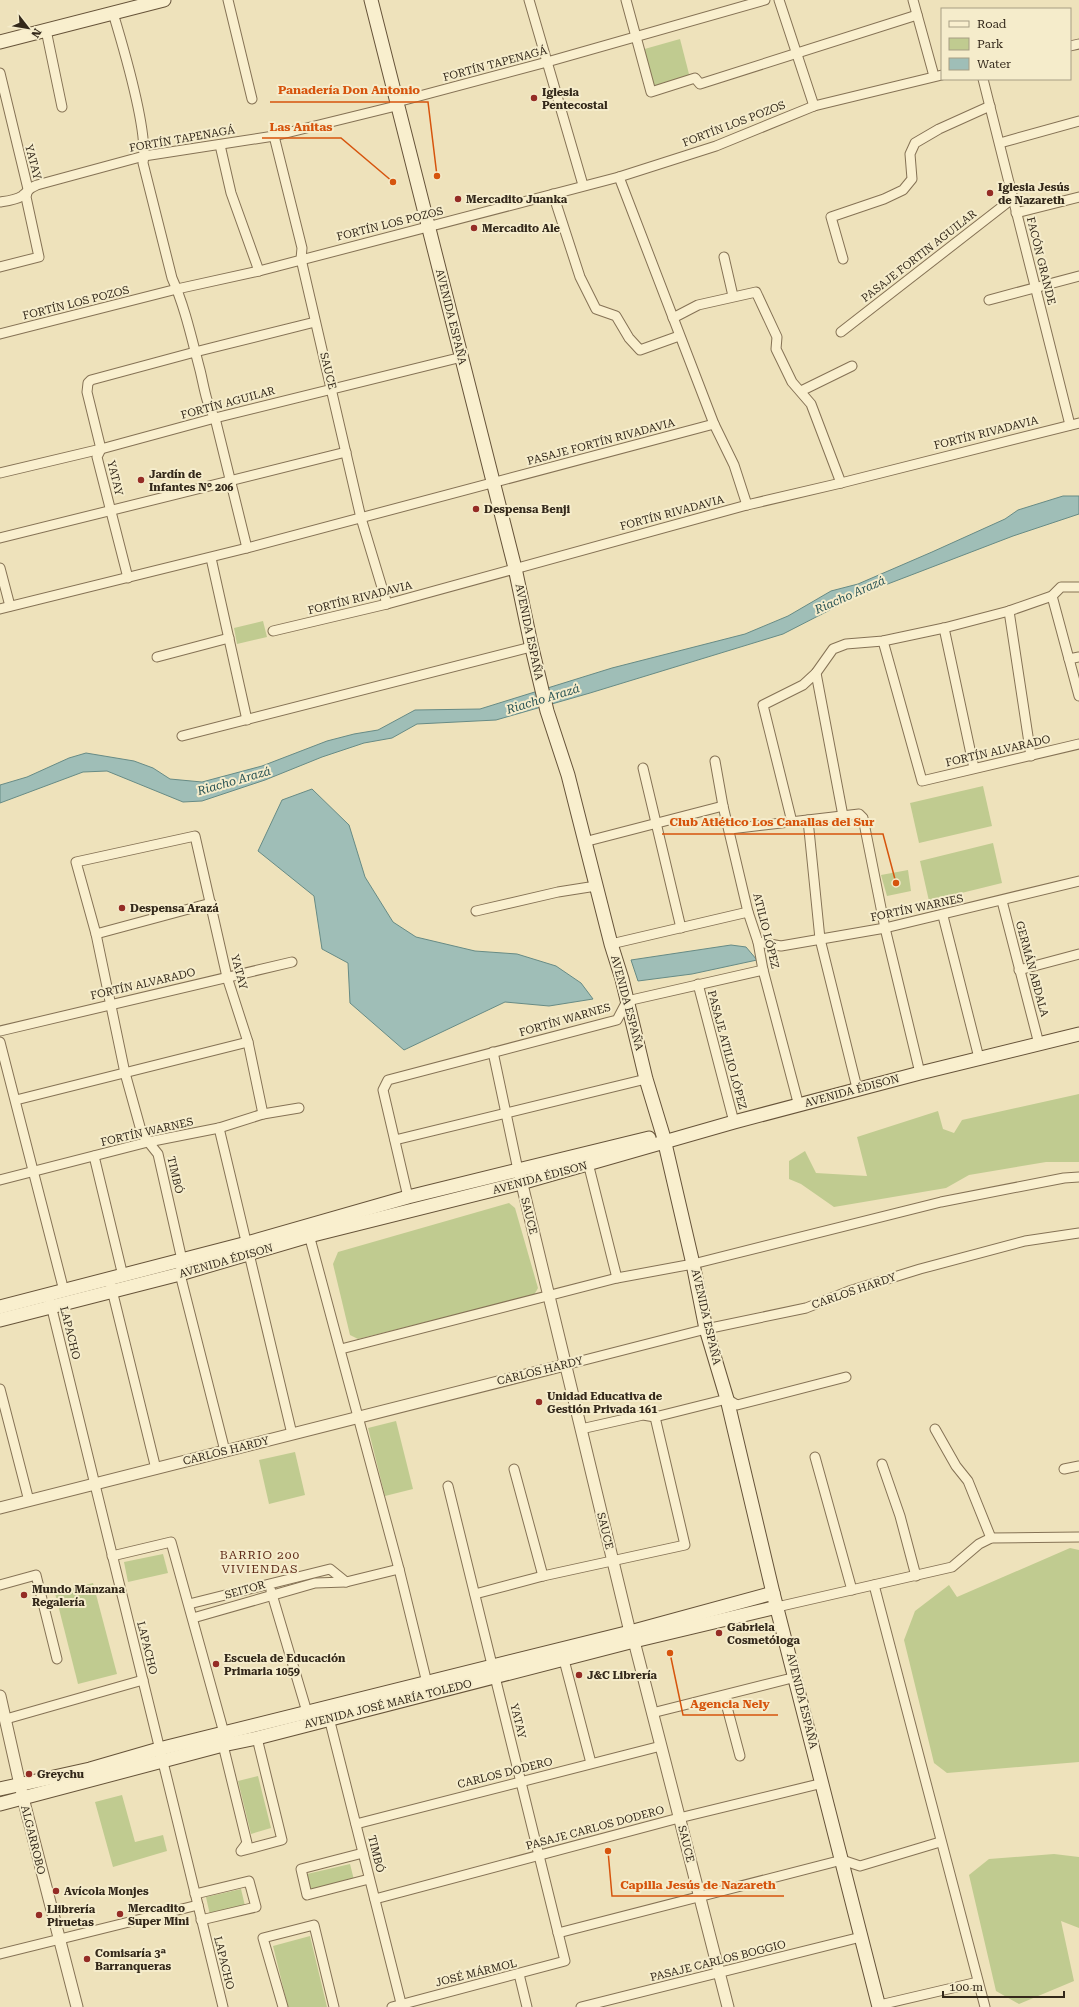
<svg xmlns="http://www.w3.org/2000/svg" width="1079" height="2007" viewBox="0 0 1079 2007" font-family="'Roboto Serif',serif">
<style>
.green{fill:#c0cb90}
.water{fill:#9fbeb7;stroke:#678b85}
.lines{fill:none;stroke-linecap:round;stroke-linejoin:round}
.minor-casing{stroke:#857255;stroke-width:11}
.tertiary-casing{stroke:#857255;stroke-width:13}
.secondary-casing{stroke:#665339;stroke-width:15}
.minor{stroke:#f9efce;stroke-width:9}
.tertiary{stroke:#f9efce;stroke-width:11}
.secondary{stroke:#f9efce;stroke-width:13}
.poi-dot{fill:#942c25;stroke:#f5eccb;stroke-width:1.5}
.labels{text-anchor:middle;dominant-baseline:central;stroke-width:4;stroke-linejoin:round;paint-order:stroke}
.street-label{font-size:11px;fill:#33281a;stroke:#f5eccb}
.poi-label{font-size:11px;font-weight:bold;fill:#33281a;stroke:#f5eccb;text-anchor:start}
.water-label{font-size:12px;font-style:italic;fill:#295354;stroke:#f5eccb}
.neighbourhood-label{font-size:12px;letter-spacing:1px;fill:#602d1a;stroke:#f5eccb}
.leader{fill:none;stroke:#d6540d;stroke-width:1.5}
.callout-dot{fill:#d6540d;stroke:#f5eccb;stroke-width:1.5}
.callout-label{font-size:12px;text-anchor:middle;font-weight:bold;fill:#d6540d;stroke:#f5eccb;stroke-width:4;stroke-linejoin:round;paint-order:stroke}
</style>
<rect width="100%" height="100%" fill="#eee2bb"/>
<!-- green -->
<g class="green">
<polygon points="680,39 690,78 652,88 641,50"/>
<polygon points="263,621 267,637 237,644 234,628"/>
<polygon points="983,786 992,826 919,843 910,803"/>
<polygon points="993,843 1002,883 929,901 920,861"/>
<polygon points="908,870 911,891 887,896 881,875"/>
<polygon points="1079,1094 1079,1162 1046,1162 969,1175 946,1188 834,1207 801,1184 789,1179 789,1161 805,1151 816,1173 867,1176 857,1137 938,1111 943,1129 954,1133 962,1120"/>
<polygon points="509,1203 515,1208 538,1288 534,1295 358,1339 350,1335 333,1264 338,1252"/>
<polygon points="396,1421 413,1489 385,1496 368,1428"/>
<polygon points="295,1452 305,1495 269,1504 259,1460"/>
<polygon points="1070,1548 1079,1550 1079,1762 947,1773 934,1763 904,1640 915,1611 949,1585 957,1597"/>
<polygon points="163,1554 168,1573 128,1582 124,1562"/>
<polygon points="93,1583 117,1674 78,1684 55,1593"/>
<polygon points="258,1776 271,1828 251,1834 238,1781"/>
<polygon points="122,1795 135,1842 163,1835 167,1851 113,1867 95,1802"/>
<polygon points="1054,1854 1079,1857 1079,1928 1061,1921 1074,1981 1019,2004 996,1991 969,1875 989,1859"/>
<polygon points="350,1864 354,1880 311,1890 307,1874"/>
<polygon points="241,1889 245,1906 210,1915 206,1897"/>
<polygon points="310,1936 327,2007 288,2007 273,1946"/>
</g>
<!-- water -->
<g class="water">
<polygon points="1063,496 1079,496 1079,514 1013,536 859,595 783,634 590,693 496,720 417,724 392,738 364,743 322,757 265,780 202,801 183,802 107,771 83,772 0,803 0,785 27,777 69,758 86,753 134,761 153,768 170,779 202,782 262,766 327,741 354,734 378,730 415,710 480,709 612,668 745,634 788,616 831,591 858,584 932,552 1005,519 1018,510"/>
<polygon points="312,789 349,825 365,877 393,922 416,937 475,951 517,954 556,966 581,983 593,999 549,1006 505,1002 404,1050 350,1003 348,963 322,949 314,896 258,851 282,800"/>
<polygon points="731,945 746,947 757,960 692,974 638,981 631,960"/>
</g>
<g class="lines">
<defs>
<g id="minor">
<polyline points="228,0 252,99"/>
<polyline points="529,0 583,185"/>
<polyline points="626,0 651,92 695,78 700,84 917,15"/>
<polyline points="779,0 814,106"/>
<polyline points="913,0 934,76"/>
<path d="M 113,13 C 123,46 149,133 143,163 L 172,278 C 185,307 192,340 200,370 C 204,386 206,404 215,418 L 247,548"/>
<polyline points="46,30 62,107"/>
<polyline points="1070,46 1079,44"/>
<polyline points="0,73 28,189 26,197 39,257 0,267"/>
<polyline points="983,79 1070,425"/>
<polyline points="274,136 302,248 301,259 361,518 387,604"/>
<polyline points="1000,143 1079,121"/>
<polyline points="220,145 231,193 259,271"/>
<polyline points="619,177 714,424 734,465 747,505"/>
<polyline points="553,194 580,277 596,309 616,316 629,338 640,350 679,336"/>
<path d="M 0,202 C 7,201 16,200 22,196 C 29,191 27,189 37,185 L 144,156 L 274,136 L 392,107 L 397,102 L 547,62 L 765,0"/>
<polyline points="1016,213 1079,197"/>
<polyline points="724,257 733,296"/>
<polyline points="843,259 831,217 884,199 903,190 912,179 910,154 915,143 939,129 990,106"/>
<polyline points="989,300 1079,276"/>
<polyline points="673,318 698,305 756,292 777,337 776,349 792,382 811,404 841,483"/>
<polyline points="841,332 1012,199"/>
<polyline points="0,334 177,289 259,271 619,177 716,146 814,106 942,75"/>
<polyline points="801,391 852,366"/>
<polyline points="0,473 101,449 215,418 462,357"/>
<polyline points="0,538 346,452"/>
<polyline points="211,558 247,720"/>
<polyline points="0,568 10,606"/>
<polyline points="128,578 97,457 101,449 87,392 88,383 91,380 195,352 315,322"/>
<polyline points="1052,596 1079,696"/>
<polyline points="0,609 247,548 714,424"/>
<polyline points="1009,611 1031,756"/>
<polyline points="944,628 974,768"/>
<polyline points="273,631 387,604 747,505 841,483 1079,423"/>
<polyline points="883,641 922,781 1079,744"/>
<polyline points="157,657 229,638"/>
<polyline points="1069,659 1079,657"/>
<polyline points="816,673 843,816"/>
<polyline points="182,736 531,647"/>
<polyline points="715,761 723,806 748,912 758,942 763,970 799,1106"/>
<polyline points="643,768 681,928"/>
<polyline points="808,820 820,939 856,1084"/>
<polyline points="792,822 763,705 803,685 816,673 833,649 846,644 883,641 944,628 1009,611 1052,596 1061,587 1079,587"/>
<polyline points="730,829 859,814 863,818 885,928 920,1073"/>
<polyline points="584,842 723,806"/>
<polyline points="1002,901 1039,1044"/>
<polyline points="476,911 558,892 596,886"/>
<polyline points="943,916 978,1054"/>
<polyline points="96,934 211,903"/>
<polyline points="758,942 781,946 885,928 1079,881"/>
<polyline points="611,944 748,912"/>
<polyline points="1019,970 1079,954"/>
<polyline points="698,984 734,1122"/>
<polyline points="0,1031 292,962"/>
<polyline points="0,1042 64,1291"/>
<polyline points="493,1052 518,1170"/>
<polyline points="16,1100 248,1042"/>
<polyline points="219,1128 292,1434"/>
<polyline points="395,1140 646,1079"/>
<polyline points="94,1156 123,1276"/>
<polyline points="587,1159 617,1278"/>
<polyline points="0,1180 148,1142 219,1128 263,1114 299,1108"/>
<polyline points="408,1197 383,1090 388,1080 617,1020 627,1001 763,970"/>
<polyline points="308,1231 399,1569 428,1687"/>
<polyline points="111,1286 156,1469"/>
<polyline points="50,1301 223,2007"/>
<polyline points="341,1349 617,1278 693,1264 941,1202 1064,1178 1079,1177"/>
<polyline points="565,1365 706,1329 806,1308 849,1291 920,1269 1025,1241 1079,1233"/>
<polyline points="0,1389 29,1501"/>
<polyline points="581,1429 643,1415 655,1417 727,1399 737,1405 846,1377"/>
<polyline points="935,1429 956,1466 968,1481 991,1538"/>
<polyline points="225,1451 180,1274 182,1260 158,1154 142,1134 125,1073 96,934 76,862 195,836 227,977 248,1042 263,1114"/>
<polyline points="815,1457 852,1590"/>
<polyline points="882,1464 900,1516 916,1576"/>
<polyline points="514,1469 543,1576"/>
<polyline points="1064,1469 1079,1466"/>
<polyline points="112,1556 171,1542 224,1733"/>
<polyline points="0,1585 36,1575 57,1659"/>
<polyline points="874,1585 985,2007"/>
<polyline points="271,1591 307,1712"/>
<polyline points="475,1594 543,1576 685,1545 655,1417"/>
<polyline points="189,1604 330,1569 346,1582"/>
<polyline points="777,1607 952,1567 979,1544 991,1538 1079,1537"/>
<polyline points="193,1618 315,1583 346,1582 399,1569"/>
<polyline points="564,1660 591,1763"/>
<polyline points="724,1696 740,1756"/>
<polyline points="652,1713 796,1677"/>
<polyline points="328,1714 402,2007"/>
<polyline points="6,1719 143,1680"/>
<polyline points="223,1745 247,1843 241,1851 282,1840 257,1738"/>
<polyline points="356,1824 661,1746"/>
<polyline points="363,1853 301,1869 307,1895 369,1879"/>
<polyline points="195,1894 249,1881 256,1907 201,1920"/>
<polyline points="375,1899 679,1818 823,1783"/>
<polyline points="558,1933 842,1860 860,1866 940,1842"/>
<polyline points="0,1954 198,1905"/>
<polyline points="519,1974 527,2007"/>
<polyline points="283,2007 263,1938 314,1925 334,2007"/>
<polyline points="392,2007 565,1961 448,1486"/>
<polyline points="581,2007 861,1937"/>
<polyline points="882,2007 884,2004 978,1982"/>
</g>
<g id="tertiary">
<polyline points="520,1176 630,1632 634,1641 728,2007"/>
<polyline points="0,1508 565,1365"/>
<polyline points="0,1696 23,1798 77,2007"/>
</g>
<g id="secondary">
<polyline points="371,0 515,568 531,644 547,711 568,775 611,944 622,979 646,1079 663,1135 693,1264 706,1329 727,1399 773,1593 879,2007"/>
<polyline points="0,42 164,0"/>
<polyline points="0,1307 247,1243 408,1197 649,1138"/>
<polyline points="0,1320 180,1274 309,1236 521,1183 734,1122 920,1073 1079,1034"/>
<polyline points="0,1789 90,1769 159,1749 630,1632 773,1593"/>
<polyline points="0,1804 223,1745 257,1738 634,1641 777,1607"/>
</g>
</defs>
<!-- minor casing -->
<use href="#minor" class="minor-casing"/>
<!-- tertiary casing -->
<use href="#tertiary" class="tertiary-casing"/>
<!-- secondary casing -->
<use href="#secondary" class="secondary-casing"/>
<!-- minor -->
<use href="#minor" class="minor"/>
<!-- tertiary -->
<use href="#tertiary" class="tertiary"/>
<!-- secondary -->
<use href="#secondary" class="secondary"/>
</g>
<!-- markers -->
<g class="poi-dot">
<circle cx="534" cy="98" r="4"/>
<circle cx="990" cy="193" r="4"/>
<circle cx="458" cy="199" r="4"/>
<circle cx="474" cy="228" r="4"/>
<circle cx="141" cy="480" r="4"/>
<circle cx="476" cy="509" r="4"/>
<circle cx="122" cy="908" r="4"/>
<circle cx="539" cy="1402" r="4"/>
<circle cx="24" cy="1595" r="4"/>
<circle cx="719" cy="1633" r="4"/>
<circle cx="216" cy="1664" r="4"/>
<circle cx="579" cy="1675" r="4"/>
<circle cx="29" cy="1774" r="4"/>
<circle cx="56" cy="1891" r="4"/>
<circle cx="120" cy="1914" r="4"/>
<circle cx="39" cy="1915" r="4"/>
<circle cx="87" cy="1959" r="4"/>
</g>
<g class="labels">
<!-- street labels -->
<g class="street-label">
<text transform="translate(495 64) rotate(-15)">FORTÍN TAPENAGÁ</text>
<text transform="translate(734 124) rotate(-21)">FORTÍN LOS POZOS</text>
<text transform="translate(182 139) rotate(-10)">FORTÍN TAPENAGÁ</text>
<text transform="translate(33 162) rotate(75)">YATAY</text>
<text transform="translate(390 224) rotate(-14)">FORTÍN LOS POZOS</text>
<text transform="translate(919 256) rotate(-38)">PASAJE FORTIN AGUILAR</text>
<text transform="translate(1041 261) rotate(76)">FACÓN GRANDE</text>
<text transform="translate(76 303) rotate(-14)">FORTÍN LOS POZOS</text>
<text transform="translate(451 317) rotate(76)">AVENIDA ESPAÑA</text>
<text transform="translate(328 371) rotate(76)">SAUCE</text>
<text transform="translate(228 403) rotate(-15)">FORTÍN AGUILAR</text>
<text transform="translate(986 433) rotate(-14)">FORTÍN RIVADAVIA</text>
<text transform="translate(601 442) rotate(-15)">PASAJE FORTÍN RIVADAVIA</text>
<text transform="translate(115 478) rotate(76)">YATAY</text>
<text transform="translate(672 513) rotate(-15)">FORTÍN RIVADAVIA</text>
<text transform="translate(360 598) rotate(-14)">FORTÍN RIVADAVIA</text>
<text transform="translate(529 632) rotate(78)">AVENIDA ESPAÑA</text>
<text transform="translate(998 751) rotate(-13)">FORTÍN ALVARADO</text>
<text transform="translate(917 908) rotate(-12)">FORTÍN WARNES</text>
<text transform="translate(766 931) rotate(76)">ATILIO LÓPEZ</text>
<text transform="translate(1032 969) rotate(75)">GERMÁN ABDALA</text>
<text transform="translate(239 972) rotate(75)">YATAY</text>
<text transform="translate(143 984) rotate(-13)">FORTÍN ALVARADO</text>
<text transform="translate(627 1003) rotate(75)">AVENIDA ESPAÑA</text>
<text transform="translate(565 1020) rotate(-16)">FORTÍN WARNES</text>
<text transform="translate(727 1050) rotate(75)">PASAJE ATILIO LÓPEZ</text>
<text transform="translate(852 1091) rotate(-15)">AVENIDA ÉDISON</text>
<text transform="translate(147 1132) rotate(-13)">FORTÍN WARNES</text>
<text transform="translate(175 1175) rotate(77)">TIMBÓ</text>
<text transform="translate(540 1178) rotate(-15)">AVENIDA ÉDISON</text>
<text transform="translate(529 1216) rotate(76)">SAUCE</text>
<text transform="translate(226 1261) rotate(-16)">AVENIDA ÉDISON</text>
<text transform="translate(854 1291) rotate(-19)">CARLOS HARDY</text>
<text transform="translate(706 1317) rotate(77)">AVENIDA ESPAÑA</text>
<text transform="translate(70 1333) rotate(76)">LAPACHO</text>
<text transform="translate(540 1371) rotate(-14)">CARLOS HARDY</text>
<text transform="translate(226 1451) rotate(-14)">CARLOS HARDY</text>
<text transform="translate(605 1531) rotate(76)">SAUCE</text>
<text transform="translate(245 1590) rotate(-16)">SEITOR</text>
<text transform="translate(147 1648) rotate(76)">LAPACHO</text>
<text transform="translate(802 1701) rotate(76)">AVENIDA ESPAÑA</text>
<text transform="translate(388 1704) rotate(-14)">AVENIDA JOSÉ MARÍA TOLEDO</text>
<text transform="translate(518 1721) rotate(76)">YATAY</text>
<text transform="translate(505 1773) rotate(-14)">CARLOS DODERO</text>
<text transform="translate(595 1828) rotate(-15)">PASAJE CARLOS DODERO</text>
<text transform="translate(33 1840) rotate(76)">ALGARROBO</text>
<text transform="translate(686 1844) rotate(76)">SAUCE</text>
<text transform="translate(376 1854) rotate(76)">TIMBÓ</text>
<text transform="translate(718 1961) rotate(-14)">PASAJE CARLOS BOGGIO</text>
<text transform="translate(224 1963) rotate(76)">LAPACHO</text>
<text transform="translate(476 1973) rotate(-14)">JOSÉ MÁRMOL</text>
</g>
<!-- poi labels -->
<g class="poi-label">
<text x="542" y="92">Iglesia<tspan x="542" dy="13">Pentecostal</tspan></text>
<text x="998" y="187">Iglesia Jesús<tspan x="998" dy="13">de Nazareth</tspan></text>
<text x="466" y="199">Mercadito Juanka</text>
<text x="482" y="228">Mercadito Ale</text>
<text x="149" y="474">Jardín de<tspan x="149" dy="13">Infantes N° 206</tspan></text>
<text x="484" y="509">Despensa Benji</text>
<text x="130" y="908">Despensa Arazá</text>
<text x="547" y="1396">Unidad Educativa de<tspan x="547" dy="13">Gestión Privada 161</tspan></text>
<text x="32" y="1589">Mundo Manzana<tspan x="32" dy="13">Regalería</tspan></text>
<text x="727" y="1627">Gabriela<tspan x="727" dy="13">Cosmetóloga</tspan></text>
<text x="224" y="1658">Escuela de Educación<tspan x="224" dy="13">Primaria 1059</tspan></text>
<text x="587" y="1675">J&amp;C Librería</text>
<text x="37" y="1774">Greychu</text>
<text x="64" y="1891">Avícola Monjes</text>
<text x="128" y="1908">Mercadito<tspan x="128" dy="13">Super Mini</tspan></text>
<text x="47" y="1909">Llibrería<tspan x="47" dy="13">Piruetas</tspan></text>
<text x="95" y="1953">Comisaría 3ª<tspan x="95" dy="13">Barranqueras</tspan></text>
</g>
<!-- water labels -->
<g class="water-label">
<text transform="translate(850 595) rotate(-24)">Riacho Arazá</text>
<text transform="translate(543 699) rotate(-17)">Riacho Arazá</text>
<text transform="translate(234 781) rotate(-16)">Riacho Arazá</text>
</g>
<!-- neighbourhood labels -->
<g class="neighbourhood-label">
<text x="260" y="1555">BARRIO 200<tspan x="260" dy="14">VIVIENDAS</tspan></text>
</g>
</g>
<!-- callouts -->
<path class="leader" d="M437 176L428 102H270M393 182L341 138H262M896 883L883 834H662M670 1653L683 1715H778M608 1851L612 1896H784"/>
<g class="callout-dot">
<circle cx="437" cy="176" r="4"/>
<circle cx="393" cy="182" r="4"/>
<circle cx="896" cy="883" r="4"/>
<circle cx="670" cy="1653" r="4"/>
<circle cx="608" cy="1851" r="4"/>
</g>
<g class="callout-label">
<text x="349" y="94">Panadería Don Antonio</text>
<text x="301" y="131">Las Anitas</text>
<text x="772" y="826">Club Atlético Los Canallas del Sur</text>
<text x="730" y="1708">Agencia Nely</text>
<text x="698" y="1889">Capilla Jesús de Nazareth</text>
</g>
<!-- legend -->
<rect x="941" y="8" width="130" height="72" fill="#f5eccb" stroke="#a79e84"/>
<rect x="949" y="21" width="20" height="6" fill="#f9efce" stroke="#a79e84"/>
<text x="977" y="28" font-size="12" fill="#33281a">Road</text>
<rect x="949" y="38" width="20" height="12" fill="#c0cb90" stroke="#a79e84"/>
<text x="977" y="48" font-size="12" fill="#33281a">Park</text>
<rect x="949" y="58" width="20" height="12" fill="#9fbeb7" stroke="#a79e84"/>
<text x="977" y="68" font-size="12" fill="#33281a">Water</text>
<!-- north arrow -->
<g transform="translate(28 28) rotate(121)" stroke="#f5eccb" stroke-width="3" paint-order="stroke">
<path d="M0-3L7 15L0 10L-7 15Z" fill="#33281a"/>
<text y="-6" font-size="11" font-weight="bold" text-anchor="middle" fill="#33281a">N</text>
</g>
<!-- scale -->
<path d="M943 1991v6h121v-6" fill="none" stroke="#33281a" stroke-width="2"/>
<text x="949" y="1991" font-size="12" fill="#33281a" stroke="#f5eccb" stroke-width="3" paint-order="stroke">100 m</text>
</svg>
